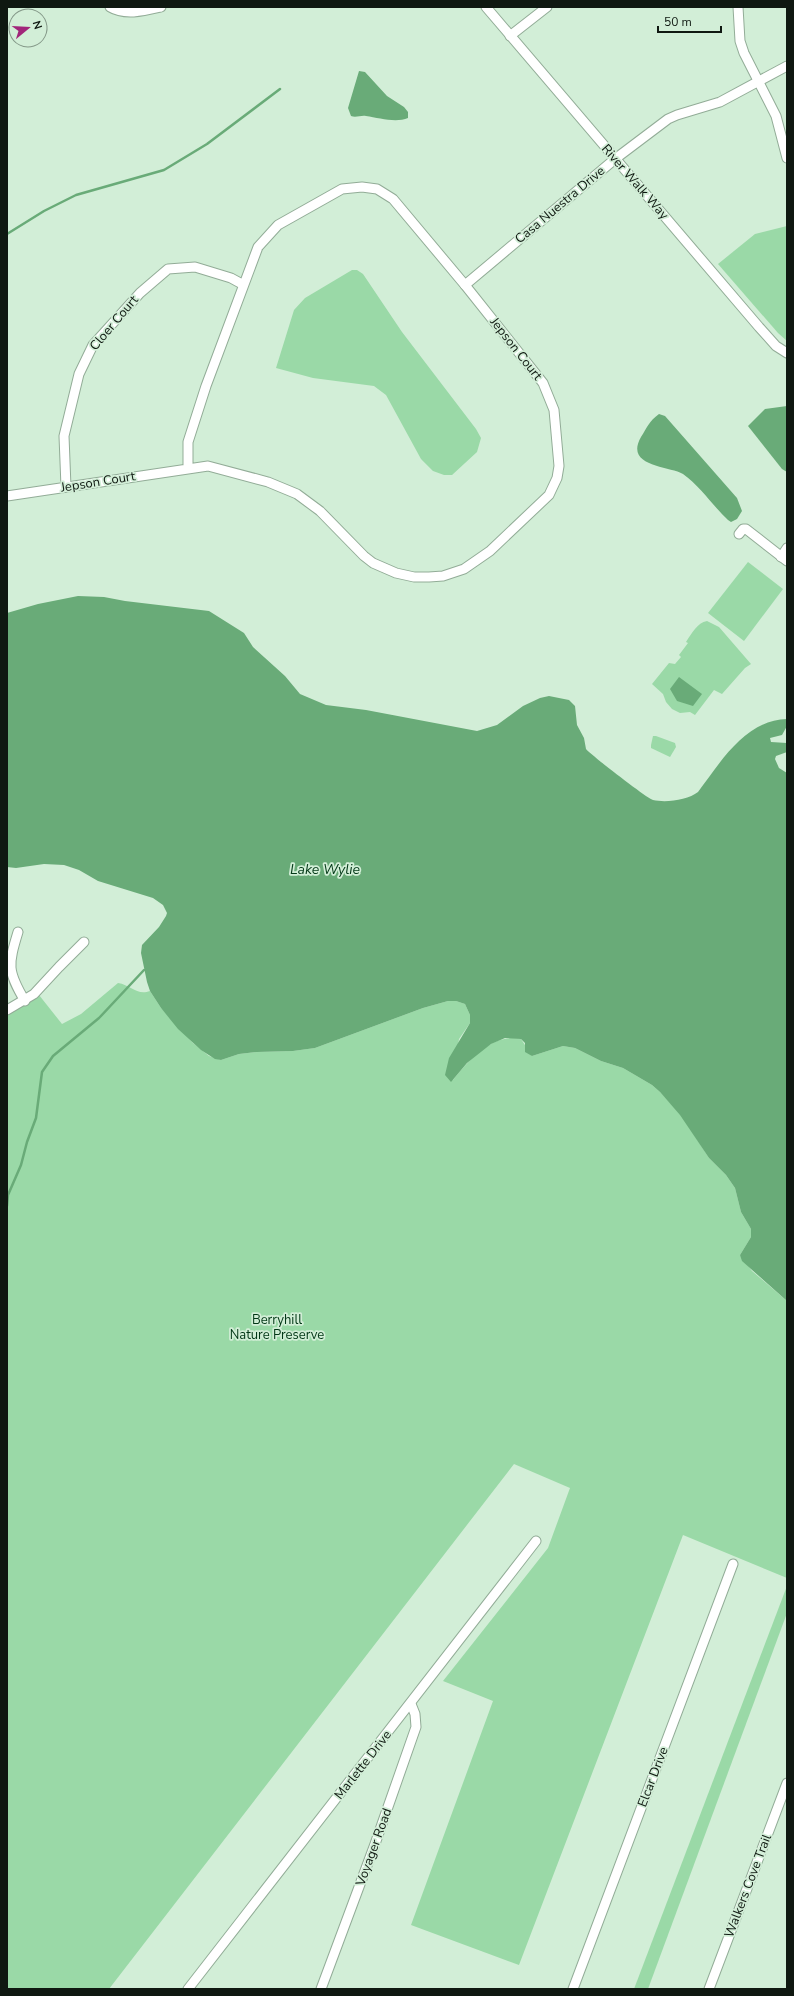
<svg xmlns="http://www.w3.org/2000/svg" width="794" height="1996" viewBox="0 0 794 1996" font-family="'Nunito Sans',sans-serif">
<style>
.green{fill:#9ad9a7}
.water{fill:#69ab78}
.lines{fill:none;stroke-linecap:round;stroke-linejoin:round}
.stream{stroke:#69ab78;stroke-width:2.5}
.minor-casing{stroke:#92ac97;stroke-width:11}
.minor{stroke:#fff;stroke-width:9}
.labels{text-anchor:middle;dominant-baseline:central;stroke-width:3.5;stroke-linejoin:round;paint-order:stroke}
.street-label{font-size:13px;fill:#0f1811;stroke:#d2eed7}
.park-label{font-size:13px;fill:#023716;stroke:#d2eed7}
.water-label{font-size:14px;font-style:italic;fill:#053a19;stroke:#d2eed7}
</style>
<rect width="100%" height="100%" fill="#d2eed7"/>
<!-- green -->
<g class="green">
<polygon points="787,226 787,341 778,333 718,264 755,234"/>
<polygon points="352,270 357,270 363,274 402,332 476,429 481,438 477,452 452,475 444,475 433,471 421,459 386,395 374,386 313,378 276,368 294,310 305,298"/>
<polygon points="748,562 783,589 744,641 708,613"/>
<path d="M 707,621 L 719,627 L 751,664 L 745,668 L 722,694 L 714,690 L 695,715 L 690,712 L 680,713 L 672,709 L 666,702 L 663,694 L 652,684 L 669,663 L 675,664 L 681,657 L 679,655 L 688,643 L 686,642 C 692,633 697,623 707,621 Z"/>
<polygon points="653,736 656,736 675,743 676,747 670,757 651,748 651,745"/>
<path d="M 118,983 C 131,985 137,996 150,991 L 161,1008 L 193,1043 L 209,1056 L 221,1060 L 239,1054 L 257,1052 L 293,1051 L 315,1048 L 423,1008 L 448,1001 L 456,1001 L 465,1004 L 470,1015 L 470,1023 L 459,1039 L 453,1080 C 470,1059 492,1033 521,1039 L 532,1056 L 563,1046 L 575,1048 L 601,1061 L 623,1068 L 652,1085 L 660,1092 L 681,1115 L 709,1158 L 726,1175 L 735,1188 L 741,1212 L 751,1229 L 751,1237 L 740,1255 L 752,1271 L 787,1301 L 787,1578 L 683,1535 L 519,1965 L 411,1925 L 493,1701 L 443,1681 L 548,1548 L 570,1488 L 514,1464 L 109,1989 L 7,1989 L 7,1012 L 39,995 L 62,1024 L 81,1014 Z"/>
<polygon points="787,1586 787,1613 648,1989 634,1989"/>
</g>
<!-- water -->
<g class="water">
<path d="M 359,71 L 365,72 L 387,96 L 404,107 L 408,112 L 408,118 C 396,123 379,118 366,116 C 361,115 356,118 351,116 L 348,108 Z"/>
<polygon points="787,406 787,472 782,469 748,426 765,409"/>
<path d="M 659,414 L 665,416 L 737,498 L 742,511 L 737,519 L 731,522 L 728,520 C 713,506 700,486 683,474 C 669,466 624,467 641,437 C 647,428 649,421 659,414 Z"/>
<path d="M 78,596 L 104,597 L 125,601 L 209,611 L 244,633 L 253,647 L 285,676 L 300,694 L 326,705 L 366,710 L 477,731 L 497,725 L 523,706 L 540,698 L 549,696 L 569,700 L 575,706 L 577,725 L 584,738 L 586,749 C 591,755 648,799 653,800 C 666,803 688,800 698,792 C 720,763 745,720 787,719 L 787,726 L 782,735 L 770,738 L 771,742 L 787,743 L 787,752 L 776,756 L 775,759 L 779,768 L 787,773 L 787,1301 L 742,1261 L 740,1255 L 751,1237 L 751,1229 L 741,1212 L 735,1188 L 726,1175 L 709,1158 L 680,1115 L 660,1092 L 652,1085 L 623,1068 L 601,1061 L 575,1048 L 563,1046 L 532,1056 L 525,1052 L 525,1043 L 521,1039 L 505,1038 L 491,1044 L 467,1063 L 451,1082 L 445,1075 L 449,1058 L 470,1023 L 470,1015 L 465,1004 L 456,1001 L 448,1001 L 423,1008 L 315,1048 L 293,1051 L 257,1052 L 239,1054 L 221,1060 L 215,1059 L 201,1050 L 178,1029 L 161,1008 L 150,991 L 147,982 L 141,953 L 142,945 L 159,927 L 166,916 L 167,913 L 163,905 L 153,898 L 98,881 L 79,870 L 64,865 L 44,864 L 16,868 L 7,867 L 7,613 L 38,604 Z"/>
<polygon points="679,677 702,694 693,706 677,701 670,689"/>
</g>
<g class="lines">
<!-- stream -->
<g class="stream">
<polyline points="7,234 44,211 76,195 164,170 207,144 280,89"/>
<polyline points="7,1206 8,1195 21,1165 27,1142 36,1118 42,1072 53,1056 99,1018 144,970"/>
</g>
<defs>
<g id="minor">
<path d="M 110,7 C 125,16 144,11 161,7"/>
<polyline points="486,7 759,327 776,346 787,353"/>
<polyline points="738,7 740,41 744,53 776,116 787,158"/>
<polyline points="510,36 547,7"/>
<polyline points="465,285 615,159 668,119 677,115 720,102 787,66"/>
<polyline points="66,487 64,436 79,374 93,345 140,293 168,269 195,267 231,278 242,284"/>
<polyline points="7,496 208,466 268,482 297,494 320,511 364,556 373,563 396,573 414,577 429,577 443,576 464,569 490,551 549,495 557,478 559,466 554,410 543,383 465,285 393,199 377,189 362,187 342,189 278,225 258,247 206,386 188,442 188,468"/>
<polyline points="739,534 743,529 746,529 787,561"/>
<polyline points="781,557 787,548"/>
<path d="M 18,932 C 8,965 7,971 25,1001"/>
<polyline points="7,1010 34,994 59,967 84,942"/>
<polyline points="188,1989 536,1541"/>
<polyline points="321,1989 375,1844 416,1727 415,1714 411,1704"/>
<polyline points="573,1989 733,1564"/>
<polyline points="709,1989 787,1783"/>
</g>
</defs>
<!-- minor casing -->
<use href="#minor" class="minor-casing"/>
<!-- minor -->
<use href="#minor" class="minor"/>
</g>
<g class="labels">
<!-- street labels -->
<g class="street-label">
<text transform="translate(635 182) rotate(49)">River Walk Way</text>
<text transform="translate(560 205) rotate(-40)">Casa Nuestra Drive</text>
<text transform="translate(114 323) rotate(-50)">Cloer Court</text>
<text transform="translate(516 349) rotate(52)">Jepson Court</text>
<text transform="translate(98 482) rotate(-9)">Jepson Court</text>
<text transform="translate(363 1765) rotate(-52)">Marlette Drive</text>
<text transform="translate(653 1777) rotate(-69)">Elcar Drive</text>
<text transform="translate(374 1847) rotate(-70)">Voyager Road</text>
<text transform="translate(748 1886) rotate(-69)">Walkers Cove Trail</text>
</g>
<!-- park labels -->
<g class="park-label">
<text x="277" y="1320">Berryhill<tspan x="277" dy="15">Nature Preserve</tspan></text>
</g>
<!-- water labels -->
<g class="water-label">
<text x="325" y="869">Lake Wylie</text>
</g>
</g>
<!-- border -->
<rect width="794" height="1996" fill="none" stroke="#0f1811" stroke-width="16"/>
<!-- north arrow -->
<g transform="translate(28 28) rotate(72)"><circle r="19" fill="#d2eed7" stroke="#849888"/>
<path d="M0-3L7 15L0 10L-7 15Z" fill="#a1257a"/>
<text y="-6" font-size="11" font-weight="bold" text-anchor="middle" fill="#0f1811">N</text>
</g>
<!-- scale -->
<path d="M658 26v6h63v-6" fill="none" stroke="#0f1811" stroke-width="2"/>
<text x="664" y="26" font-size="12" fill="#0f1811" stroke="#d2eed7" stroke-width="3" paint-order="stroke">50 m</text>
</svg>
